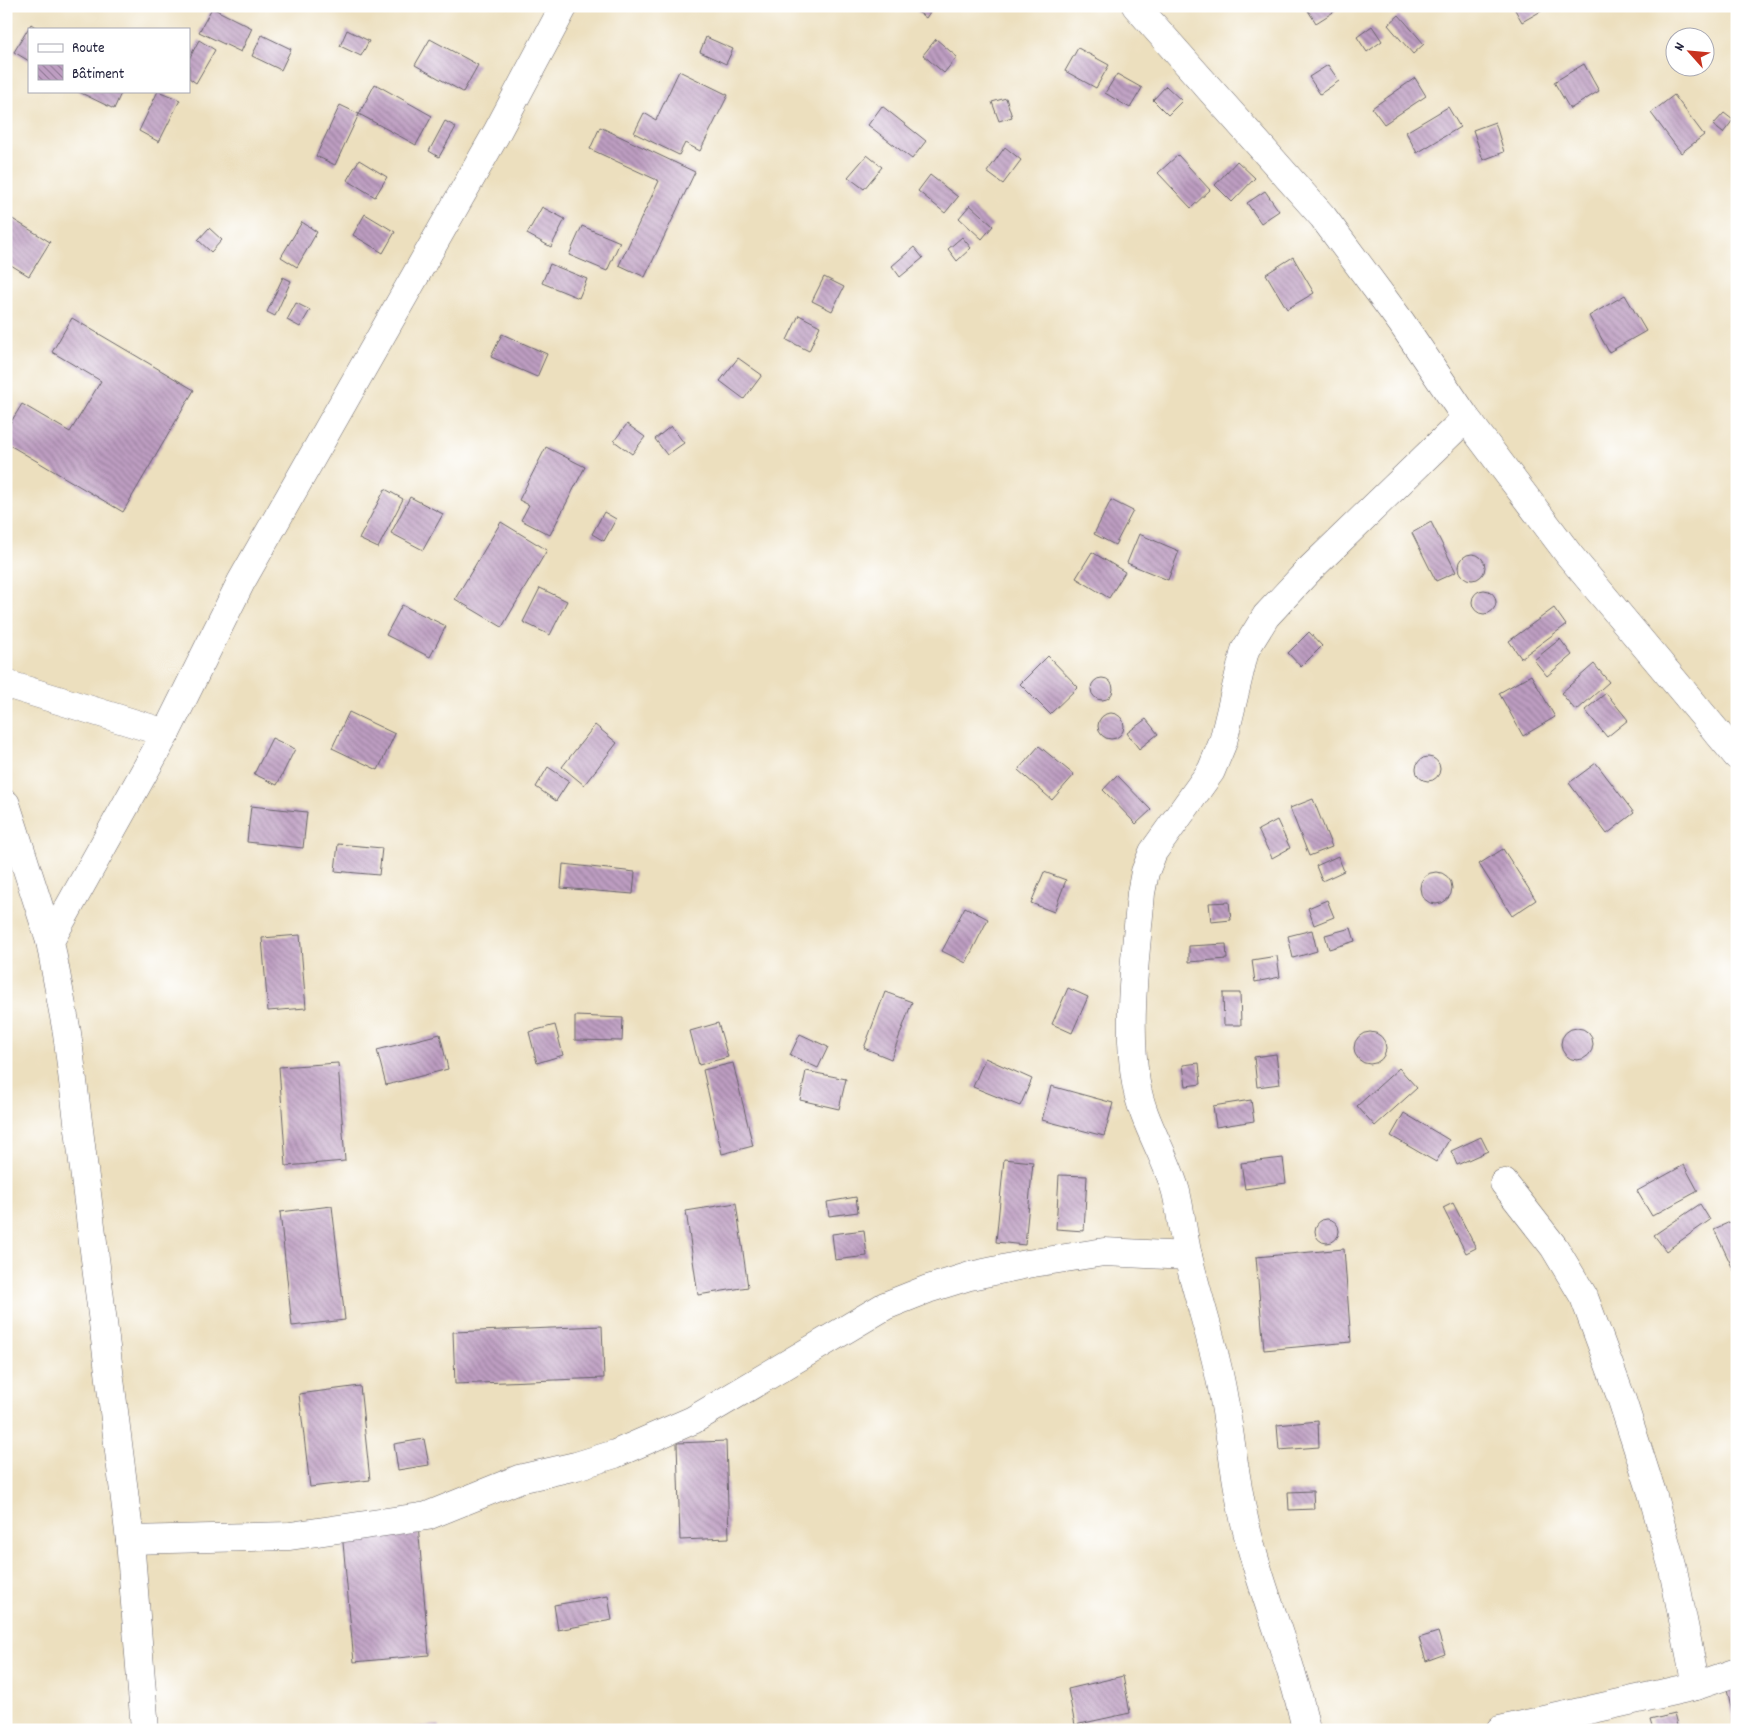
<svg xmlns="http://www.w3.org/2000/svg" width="1743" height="1736" viewBox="0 0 1743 1736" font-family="Dekko,sans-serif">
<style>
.building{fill:url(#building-back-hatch)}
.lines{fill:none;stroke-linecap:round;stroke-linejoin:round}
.minor-casing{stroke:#696469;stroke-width:29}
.minor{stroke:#fff;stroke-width:28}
</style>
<defs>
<pattern id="building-back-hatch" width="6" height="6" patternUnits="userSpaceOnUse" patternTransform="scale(1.25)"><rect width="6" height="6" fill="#bd9dc1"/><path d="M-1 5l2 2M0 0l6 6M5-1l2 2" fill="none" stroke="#99809e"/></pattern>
</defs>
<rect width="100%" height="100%" fill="#fff"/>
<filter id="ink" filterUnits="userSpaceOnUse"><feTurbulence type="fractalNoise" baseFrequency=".02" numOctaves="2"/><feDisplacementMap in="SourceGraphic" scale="10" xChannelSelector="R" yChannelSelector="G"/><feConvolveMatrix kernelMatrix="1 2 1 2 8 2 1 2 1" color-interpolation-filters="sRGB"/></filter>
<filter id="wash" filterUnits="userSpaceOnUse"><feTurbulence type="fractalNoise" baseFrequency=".0096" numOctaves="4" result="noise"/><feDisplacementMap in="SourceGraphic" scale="20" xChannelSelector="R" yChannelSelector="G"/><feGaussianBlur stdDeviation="1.12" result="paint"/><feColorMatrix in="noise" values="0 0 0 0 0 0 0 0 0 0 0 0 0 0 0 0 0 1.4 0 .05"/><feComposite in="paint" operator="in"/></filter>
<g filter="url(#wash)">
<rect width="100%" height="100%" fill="#ecdfbe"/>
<g id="blocks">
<!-- building -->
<g class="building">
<polygon points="777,6 790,6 787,11"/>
<polygon points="910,6 934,6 926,18"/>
<polygon points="1305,6 1332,6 1335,11 1316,23"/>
<polygon points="1517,6 1550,6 1522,22 1514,8"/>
<polygon points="212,8 252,28 241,52 199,32"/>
<polygon points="1399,15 1424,44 1413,54 1388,25"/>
<polygon points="31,24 38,29 29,29 29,61 14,52"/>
<polygon points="1372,26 1382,41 1367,52 1357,37"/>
<polygon points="347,30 369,41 361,56 340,46"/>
<polygon points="262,35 291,49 281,70 252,56"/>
<polygon points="706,37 733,49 726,64 700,52"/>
<polygon points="430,39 478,65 463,92 415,65"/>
<polygon points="936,39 957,57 944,73 923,55"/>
<polygon points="199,40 215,50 196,83 189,78 189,59"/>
<polygon points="1078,48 1109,65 1096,88 1065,71"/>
<polygon points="1584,64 1599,91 1570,109 1554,82"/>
<polygon points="1328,65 1339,81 1320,94 1309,77"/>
<polygon points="679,71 728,95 700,151 685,143 679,155 634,133 644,113 656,120"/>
<polygon points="1117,74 1142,88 1130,108 1105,93"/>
<polygon points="1415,78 1426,96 1384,124 1372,108"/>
<polygon points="375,84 432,116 416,145 359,114"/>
<polygon points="1166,86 1182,101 1168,115 1153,100"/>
<polygon points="77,91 122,91 114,109"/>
<polygon points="158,91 180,100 159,142 139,131"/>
<polygon points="1674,95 1704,135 1681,153 1651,113"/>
<polygon points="1006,98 1012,117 999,121 992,102"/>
<polygon points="340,105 359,114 335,165 316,156"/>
<polygon points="882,106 926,141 912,159 868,125"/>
<polygon points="1448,107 1460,127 1417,153 1406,132"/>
<polygon points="1724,113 1733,120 1723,133 1713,125"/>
<polygon points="445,121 456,127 439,157 429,151"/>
<polygon points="1495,122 1504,152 1483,160 1473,130"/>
<polygon points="600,127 695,172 645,277 619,265 659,181 590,149"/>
<polygon points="1005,147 1021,160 1003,184 987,172"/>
<polygon points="867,155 882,167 864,189 848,177"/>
<polygon points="1178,155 1210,190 1191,208 1158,173"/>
<polygon points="359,160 387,177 375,197 347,180"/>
<polygon points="1237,161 1255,178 1232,202 1215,185"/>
<polygon points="930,175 958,197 945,213 918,191"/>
<polygon points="1265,191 1279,211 1261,223 1247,203"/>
<polygon points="970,205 993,226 982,239 959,218"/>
<polygon points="542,207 565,219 551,247 527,234"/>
<polygon points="365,214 395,232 383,253 353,235"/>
<polygon points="6,215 50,242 29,276 6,262"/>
<polygon points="302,222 317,232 297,267 281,257"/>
<polygon points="582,226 620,242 607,271 569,255"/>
<polygon points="209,228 222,240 211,252 198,240"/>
<polygon points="962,237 971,248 957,261 948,249"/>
<polygon points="914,247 923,258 900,277 892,266"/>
<polygon points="1293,257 1314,293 1287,309 1266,274"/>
<polygon points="550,264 587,279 579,298 542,283"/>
<polygon points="283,277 291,281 275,316 267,312"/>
<polygon points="824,277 844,287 832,311 812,301"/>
<polygon points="1625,295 1646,331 1609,352 1589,316"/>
<polygon points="296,303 310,310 300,327 287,320"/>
<polygon points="799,315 820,326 809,351 787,340"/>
<polygon points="72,318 194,390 123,512 6,443 6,430 22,404 70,432 101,381 52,352"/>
<polygon points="502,334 547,354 537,377 491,357"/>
<polygon points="738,358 762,375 744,399 720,381"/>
<polygon points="627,424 645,437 632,454 614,441"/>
<polygon points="671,426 684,443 667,455 655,439"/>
<polygon points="546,447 585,467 550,535 521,520 529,505 519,500"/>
<polygon points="385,489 403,499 378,548 359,539"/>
<polygon points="410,497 443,514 423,550 391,533"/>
<polygon points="1111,500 1133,511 1115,545 1094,534"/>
<polygon points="604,512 616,519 604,541 592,534"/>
<polygon points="501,522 547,550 502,627 455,599"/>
<polygon points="1431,522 1456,572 1436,581 1412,533"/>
<polygon points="1139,534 1179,551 1168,580 1127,563"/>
<polygon points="1092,552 1125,572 1109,598 1076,578"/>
<circle cx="1472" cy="567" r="13"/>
<polygon points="540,588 567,601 550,635 523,622"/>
<circle cx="1484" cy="602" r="12"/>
<polygon points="402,605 446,626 430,657 386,635"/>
<polygon points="1554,608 1566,625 1521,658 1509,641"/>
<polygon points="1309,632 1322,646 1301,667 1288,653"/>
<polygon points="1560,639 1572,655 1547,676 1534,660"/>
<polygon points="1048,656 1078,687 1050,714 1020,684"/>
<polygon points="1594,664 1609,682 1576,711 1561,693"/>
<polygon points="1531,675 1555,717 1523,736 1499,693"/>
<circle cx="1102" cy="689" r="11"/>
<polygon points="1606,693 1628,720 1607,737 1585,710"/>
<polygon points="349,712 395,734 378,770 332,748"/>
<circle cx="1111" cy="726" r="13"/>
<polygon points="1146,719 1158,734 1139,749 1127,733"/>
<polygon points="595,725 617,743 584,785 562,767"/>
<polygon points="272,738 295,749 277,785 254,774"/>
<polygon points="1039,746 1074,775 1052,800 1018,770"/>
<circle cx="1428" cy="769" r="12"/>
<polygon points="1596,763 1634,813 1607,834 1569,783"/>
<polygon points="548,767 569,781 556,801 536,787"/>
<polygon points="1117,775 1151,810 1136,824 1103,790"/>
<polygon points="1313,799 1332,847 1309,856 1290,808"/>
<polygon points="251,806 307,812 303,848 247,842"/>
<polygon points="1277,820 1290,848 1272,858 1258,830"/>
<polygon points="338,844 382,848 379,875 335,871"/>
<polygon points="1503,849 1536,900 1512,916 1479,864"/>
<polygon points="1338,856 1344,871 1322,881 1316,866"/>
<polygon points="563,864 635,872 633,894 561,888"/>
<polygon points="1044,872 1066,880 1054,912 1031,903"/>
<circle cx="1436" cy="888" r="16"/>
<polygon points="1327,900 1334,917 1314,925 1308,908"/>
<polygon points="1229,902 1231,920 1211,922 1209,903"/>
<polygon points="965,907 988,919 966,963 942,951"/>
<polygon points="1351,928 1355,941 1329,949 1325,935"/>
<polygon points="1312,930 1317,951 1293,958 1288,936"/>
<polygon points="300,935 306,1008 268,1011 262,938"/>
<polygon points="1226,944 1227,959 1189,962 1189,946"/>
<polygon points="1277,956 1280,977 1255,982 1252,960"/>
<polygon points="1068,988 1088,997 1072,1033 1052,1024"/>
<polygon points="885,992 912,1002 891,1059 864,1048"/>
<polygon points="1223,993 1240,993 1241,1025 1224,1025"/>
<polygon points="575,1016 623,1018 622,1041 575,1040"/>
<polygon points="718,1023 728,1057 699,1065 690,1031"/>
<polygon points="555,1025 563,1055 537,1063 529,1032"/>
<circle cx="1577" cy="1044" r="16"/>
<circle cx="1370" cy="1048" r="16"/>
<polygon points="440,1034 448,1069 386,1085 377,1050"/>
<polygon points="800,1034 828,1047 818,1068 790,1055"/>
<polygon points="1276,1054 1280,1084 1257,1087 1254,1057"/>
<polygon points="985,1058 1032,1079 1020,1106 973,1087"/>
<polygon points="338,1063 345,1161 286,1166 279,1067"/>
<polygon points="733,1063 753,1146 722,1154 703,1070"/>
<polygon points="1199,1063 1201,1084 1186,1086 1183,1065"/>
<polygon points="1399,1068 1417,1088 1375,1126 1357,1106"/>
<polygon points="806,1071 846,1079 839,1109 800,1100"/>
<polygon points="1051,1086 1113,1103 1104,1136 1042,1120"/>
<polygon points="1251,1100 1254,1121 1216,1127 1213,1106"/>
<polygon points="1404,1113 1449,1140 1436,1162 1391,1136"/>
<polygon points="1481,1137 1488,1151 1457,1165 1451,1151"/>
<polygon points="1283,1158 1286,1183 1245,1189 1241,1163"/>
<polygon points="1004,1159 1033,1162 1025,1245 996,1242"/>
<polygon points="1684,1165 1698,1191 1652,1216 1637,1191"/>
<polygon points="1059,1175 1087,1176 1084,1231 1056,1229"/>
<polygon points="856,1197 858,1212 829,1216 827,1202"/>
<polygon points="736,1203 748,1287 698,1295 686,1211"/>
<polygon points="1453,1203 1476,1248 1466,1253 1443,1208"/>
<polygon points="1700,1204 1710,1220 1666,1251 1654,1235"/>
<polygon points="332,1206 345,1320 292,1326 280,1212"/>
<circle cx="1327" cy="1231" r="12"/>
<polygon points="1737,1219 1737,1270 1734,1271 1714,1229"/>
<polygon points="864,1230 867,1256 835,1260 832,1234"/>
<polygon points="1344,1249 1351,1342 1264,1350 1256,1257"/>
<polygon points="602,1326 604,1378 455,1384 453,1332"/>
<polygon points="360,1386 370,1480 310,1487 299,1394"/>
<polygon points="1318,1421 1319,1447 1279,1450 1277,1425"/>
<polygon points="424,1439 429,1465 398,1470 394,1444"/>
<polygon points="726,1441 729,1538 680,1540 677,1443"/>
<polygon points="1313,1491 1314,1509 1289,1510 1288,1492"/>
<polygon points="418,1524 429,1655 354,1662 342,1532"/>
<polygon points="608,1596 612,1620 558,1630 554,1605"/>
<polygon points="1438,1632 1445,1654 1426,1661 1419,1638"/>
<polygon points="1123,1676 1130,1713 1075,1725 1068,1689"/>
<polygon points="1737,1687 1737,1729 1736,1729 1727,1689"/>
<polygon points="1674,1714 1678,1730 1653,1730 1650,1720"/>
<polygon points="439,1725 439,1730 398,1730 398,1728"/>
</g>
</g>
</g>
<g filter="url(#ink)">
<use href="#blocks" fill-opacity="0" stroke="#696469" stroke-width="1"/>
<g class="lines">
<defs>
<g id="minor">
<polyline points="1136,6 1323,217 1401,322 1466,418 1570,556 1737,756"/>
<polyline points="6,684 166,733"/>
<polyline points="6,804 50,941"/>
<polyline points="1504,1183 1554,1247 1584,1297 1622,1400 1652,1493 1673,1569 1696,1686"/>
<polyline points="130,1540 290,1536 427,1516 519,1479 576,1466 615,1454 693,1420 885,1306 928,1289 970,1276 1027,1264 1104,1252 1188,1256"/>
<polyline points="145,1730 130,1540 67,1033 50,941 166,733 241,582 496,134 564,6"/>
<path d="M 1306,1730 C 1293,1664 1266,1604 1249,1539 C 1236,1492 1232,1443 1223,1394 C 1215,1347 1199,1302 1188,1256 C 1183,1235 1181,1213 1176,1192 C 1166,1155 1142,1121 1136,1083 C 1126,1023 1136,953 1141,893 L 1145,872 L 1153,852 L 1211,771 L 1223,742 L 1245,650 L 1266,616 L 1308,571 L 1466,418"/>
<polyline points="1500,1730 1696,1686 1737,1672"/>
</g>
</defs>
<!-- minor casing -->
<use href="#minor" class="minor-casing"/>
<!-- minor -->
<use href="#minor" class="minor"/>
</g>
</g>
<!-- margin -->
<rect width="1743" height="1736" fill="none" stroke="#fff" stroke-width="25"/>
<!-- legend -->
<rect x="28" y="28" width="162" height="65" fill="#ffffff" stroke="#a7a7b1"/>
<rect x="38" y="44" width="25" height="8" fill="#ffffff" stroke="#a7a7b1"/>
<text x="72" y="52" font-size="15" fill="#22223b">Route</text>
<rect x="38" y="65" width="25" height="15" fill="url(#building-back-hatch)" stroke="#a7a7b1"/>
<text x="72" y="78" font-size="15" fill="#22223b">Bâtiment</text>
<!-- north arrow -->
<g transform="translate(1690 52) rotate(297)"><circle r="24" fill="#ffffff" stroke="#a7a7b1"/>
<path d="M0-4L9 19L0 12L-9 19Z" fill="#c8321e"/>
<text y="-8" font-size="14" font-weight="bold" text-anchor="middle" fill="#22223b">N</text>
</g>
</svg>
